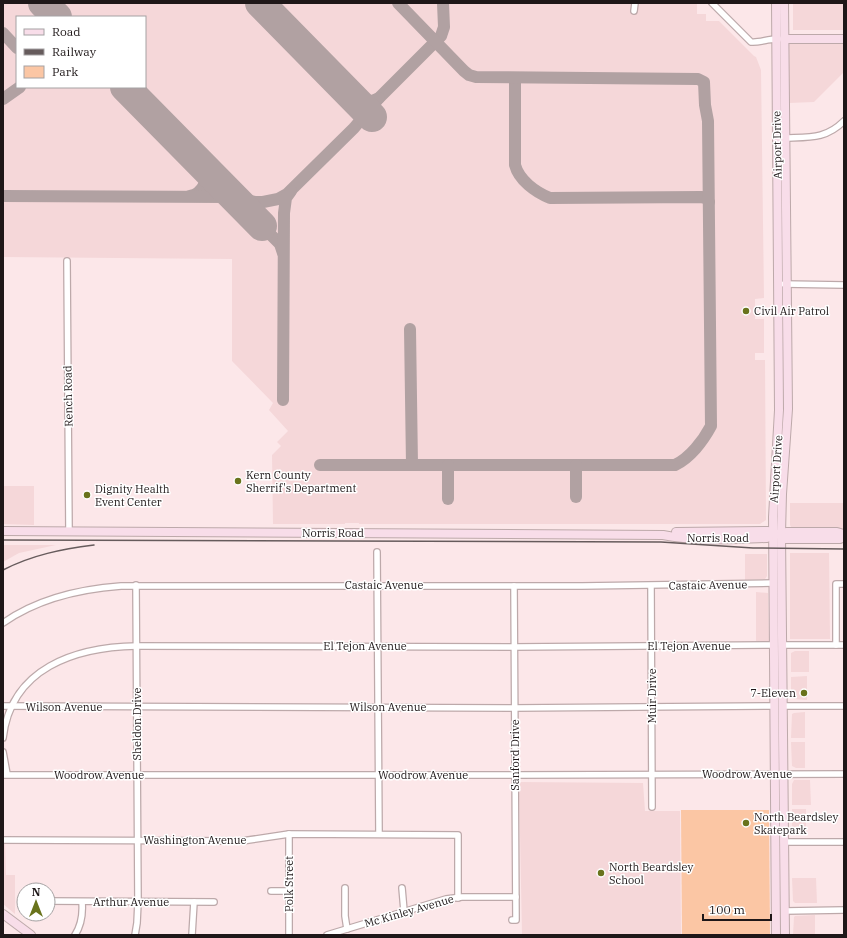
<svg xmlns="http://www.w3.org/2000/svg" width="847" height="938" viewBox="0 0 847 938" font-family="'IBM Plex Serif',serif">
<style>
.built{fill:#f5d7d9;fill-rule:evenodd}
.green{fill:#fbc6a4}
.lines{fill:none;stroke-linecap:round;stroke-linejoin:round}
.taxiway{stroke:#b1a1a2;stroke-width:12}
.runway{stroke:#b1a1a2;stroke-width:30}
.street-casing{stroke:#bda9aa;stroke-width:8}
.secondary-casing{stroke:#bda9aa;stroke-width:10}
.street{stroke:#fff;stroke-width:5.5}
.secondary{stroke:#f8dde9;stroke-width:8}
.rail{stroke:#665b5c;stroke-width:1.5}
.poi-dot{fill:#69731c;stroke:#fff;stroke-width:1.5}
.labels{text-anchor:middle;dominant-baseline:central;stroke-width:3;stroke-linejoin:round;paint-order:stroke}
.street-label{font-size:11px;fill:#1e1718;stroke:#fff}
.poi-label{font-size:11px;fill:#1e1718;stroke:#fff;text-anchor:start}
</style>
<rect width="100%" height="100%" fill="#fce7e9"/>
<!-- built -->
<g class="built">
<path d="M 3,3 L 631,3 L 631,5 L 639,5 L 640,3 L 697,3 L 697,14 L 706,14 L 706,21 L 719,21 L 754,56 L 756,57 L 761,70 L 764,298 L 755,299 L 755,319 L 764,319 L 764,353 L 755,353 L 755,360 L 765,360 L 766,520 L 760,524 L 359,524 L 359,523 L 345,523 L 345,524 L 273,524 L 272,455 L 281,446 L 277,442 L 288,431 L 269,410 L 273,403 L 232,361 L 232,259 L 3,257 ZM 17,17 L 145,17 L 145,87 L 17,87 Z"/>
<rect x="793" y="3" width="51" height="27"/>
<polygon points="788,44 844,44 844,72 814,102 789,103"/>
<polygon points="3,486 34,486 34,525 3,524"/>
<polygon points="790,503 844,503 844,528 791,527 790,525"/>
<polygon points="3,545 56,545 19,553 3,562"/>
<polygon points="790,553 829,553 830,639 790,639"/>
<polygon points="745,554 767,554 767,576 765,579 745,580"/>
<polygon points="756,592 768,593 769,641 756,641"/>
<polygon points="795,651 809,651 809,672 791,672 791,653"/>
<polygon points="807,676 807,700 793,699 791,697 791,677"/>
<polygon points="805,712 805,738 791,738 792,714 794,713"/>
<polygon points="791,742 805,742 805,768 796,768 792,766"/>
<polygon points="794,780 810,780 811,805 792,805 792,784"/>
<polygon points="519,782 643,783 645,811 680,811 681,935 522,935"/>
<polygon points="792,809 806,809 806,835 796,836 792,833"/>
<polygon points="3,842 5,842 6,875 15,875 15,914 3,904"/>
<polygon points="792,878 816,878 817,903 795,903 793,901"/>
<polygon points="815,915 815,935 793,935 794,917 795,916"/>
</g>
<!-- green -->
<polygon class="green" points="681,810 769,810 770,935 682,935"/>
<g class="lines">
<!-- taxiway -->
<g class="taxiway">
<polyline points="52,14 55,17"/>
<polyline points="3,33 17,48"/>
<path d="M 515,78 L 515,165 C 519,180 535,192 550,198 L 701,197 L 706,198 L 709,202"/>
<polyline points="379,98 441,36 444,27 443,3"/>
<polyline points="3,99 20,87"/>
<path d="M 169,132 C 182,145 211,165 204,185 C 201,191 196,195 190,196"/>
<polyline points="203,164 231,192 239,197"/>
<path d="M 3,196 L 229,197 L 255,202 L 263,202 L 278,199 L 287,194 L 354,128 L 379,98 C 358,109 347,90 334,77"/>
<polyline points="262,226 280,244 283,253"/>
<polyline points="410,329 412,465"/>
<polyline points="283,400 284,213 286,198 291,191"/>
<path d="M 320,465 L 675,465 C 690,458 703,441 711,426 L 708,121 L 705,105 L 704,82 L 698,79 L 476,77 L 469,75 L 464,71 L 398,3"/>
<polyline points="448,465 448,499"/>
<polyline points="576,497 576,465"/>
</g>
<!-- runway -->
<g class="runway">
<polyline points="43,3 57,17"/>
<polyline points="260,3 372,117"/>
<polyline points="125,87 262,226"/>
</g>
<defs>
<g id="street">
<path d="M 712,3 L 751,42 C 758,43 768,39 776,39"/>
<polyline points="634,11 635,3"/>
<path d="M 785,138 C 810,137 826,139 844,121"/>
<polyline points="67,261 69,532"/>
<polyline points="784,284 844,285"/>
<polyline points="377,552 379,834"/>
<polyline points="651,586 652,807"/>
<path d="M 3,623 C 37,599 80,589 121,586 L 582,586 L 773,583"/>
<polyline points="783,645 844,645"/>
<polyline points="836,645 836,584 844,584"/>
<polyline points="3,706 514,708 774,706"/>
<polyline points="783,706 844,706"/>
<path d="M 3,738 C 11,668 75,647 137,646 L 514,647 L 773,645"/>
<polyline points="3,752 7,774"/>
<polyline points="3,775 515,775 844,774"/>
<polyline points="289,834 289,935"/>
<polyline points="3,840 242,841 289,834 458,835 458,898"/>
<polyline points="784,842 844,842"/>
<polyline points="345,888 345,916 347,929"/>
<polyline points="402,888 404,911"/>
<polyline points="271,891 289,891"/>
<polyline points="48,901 214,902"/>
<polyline points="785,911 844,910"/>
<polyline points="512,920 516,920 514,586"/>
<path d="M 75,935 C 82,924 83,914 82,902"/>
<polyline points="135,935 137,923 138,902 136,585"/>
<polyline points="192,935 194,902"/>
<polyline points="327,935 446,899 462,897 516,897"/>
</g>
<g id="secondary">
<polyline points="776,3 779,410 773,517 776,935"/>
<polyline points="784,3 788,409 782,494 781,534 785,935"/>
<polyline points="784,39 844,39"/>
<path d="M 3,531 L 663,535 C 697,542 733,539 767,538 L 773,534"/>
<path d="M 676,532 L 768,531 C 774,535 780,535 786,532 L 837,532 L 844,534"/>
<polyline points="781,534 785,539 840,539 844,537"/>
<polyline points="3,914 31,935"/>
</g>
</defs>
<!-- street casing -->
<use href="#street" class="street-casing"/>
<!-- secondary casing -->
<use href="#secondary" class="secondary-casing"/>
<!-- street -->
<use href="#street" class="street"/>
<!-- secondary -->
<use href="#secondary" class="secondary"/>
<!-- rail -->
<g class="rail">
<polyline points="3,540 661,542 753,548 844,549"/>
<path d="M 3,570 C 32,555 62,549 94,545"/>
</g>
</g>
<!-- markers -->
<g class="poi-dot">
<circle cx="746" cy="311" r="4"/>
<circle cx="238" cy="481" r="4"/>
<circle cx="87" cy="495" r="4"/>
<circle cx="804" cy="693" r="4"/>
<circle cx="746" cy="823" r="4"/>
<circle cx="601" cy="873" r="4"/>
</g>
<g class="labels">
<!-- street labels -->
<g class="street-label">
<text transform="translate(777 145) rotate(-91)">Airport Drive</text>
<text transform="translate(68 396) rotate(-91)">Rench Road</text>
<text transform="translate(776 469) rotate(-86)">Airport Drive</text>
<text x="333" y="533">Norris Road</text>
<text x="718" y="538">Norris Road</text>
<text x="384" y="585">Castaic Avenue</text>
<text transform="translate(708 585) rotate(-1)">Castaic Avenue</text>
<text x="365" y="646">El Tejon Avenue</text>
<text x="689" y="646">El Tejon Avenue</text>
<text transform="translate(652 696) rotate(-90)">Muir Drive</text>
<text x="64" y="707">Wilson Avenue</text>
<text x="388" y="707">Wilson Avenue</text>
<text transform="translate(137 724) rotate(-90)">Sheldon Drive</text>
<text transform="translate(515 755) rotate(-90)">Sanford Drive</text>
<text x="747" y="774">Woodrow Avenue</text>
<text x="99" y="775">Woodrow Avenue</text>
<text x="423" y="775">Woodrow Avenue</text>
<text x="195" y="840">Washington Avenue</text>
<text transform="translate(289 884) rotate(-90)">Polk Street</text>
<text x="131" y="902">Arthur Avenue</text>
<text transform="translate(409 911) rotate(-16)">Mc Kinley Avenue</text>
</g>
<!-- poi labels -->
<g class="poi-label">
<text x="754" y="311">Civil Air Patrol</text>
<text x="246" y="475">Kern County<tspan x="246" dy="13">Sherrif's Department</tspan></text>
<text x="95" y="489">Dignity Health<tspan x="95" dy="13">Event Center</tspan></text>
<text x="796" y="693" text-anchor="end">7-Eleven</text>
<text x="754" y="817">North Beardsley<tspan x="754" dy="13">Skatepark</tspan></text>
<text x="609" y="867">North Beardsley<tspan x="609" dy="13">School</tspan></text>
</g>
</g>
<!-- border -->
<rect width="847" height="938" fill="none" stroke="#1e1718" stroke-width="8"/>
<!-- legend -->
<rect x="16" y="16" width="130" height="72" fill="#ffffff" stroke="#a5a2a3"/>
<rect x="24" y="29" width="20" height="6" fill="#f8dde9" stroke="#a5a2a3"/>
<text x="52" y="36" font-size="12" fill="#1e1718">Road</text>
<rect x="24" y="49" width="20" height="6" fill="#665b5c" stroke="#a5a2a3"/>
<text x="52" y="56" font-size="12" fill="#1e1718">Railway</text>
<rect x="24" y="66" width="20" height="12" fill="#fbc6a4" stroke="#a5a2a3"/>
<text x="52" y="76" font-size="12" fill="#1e1718">Park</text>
<!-- north arrow -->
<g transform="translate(36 902)"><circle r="19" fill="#ffffff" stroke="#a5a2a3"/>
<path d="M0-3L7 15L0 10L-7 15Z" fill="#69731c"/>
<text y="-6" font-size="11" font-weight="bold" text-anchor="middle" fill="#1e1718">N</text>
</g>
<!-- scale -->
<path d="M703 914v6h68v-6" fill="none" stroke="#1e1718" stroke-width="2"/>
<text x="709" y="914" font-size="12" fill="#1e1718" stroke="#ffffff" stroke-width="3" paint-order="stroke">100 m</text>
</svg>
